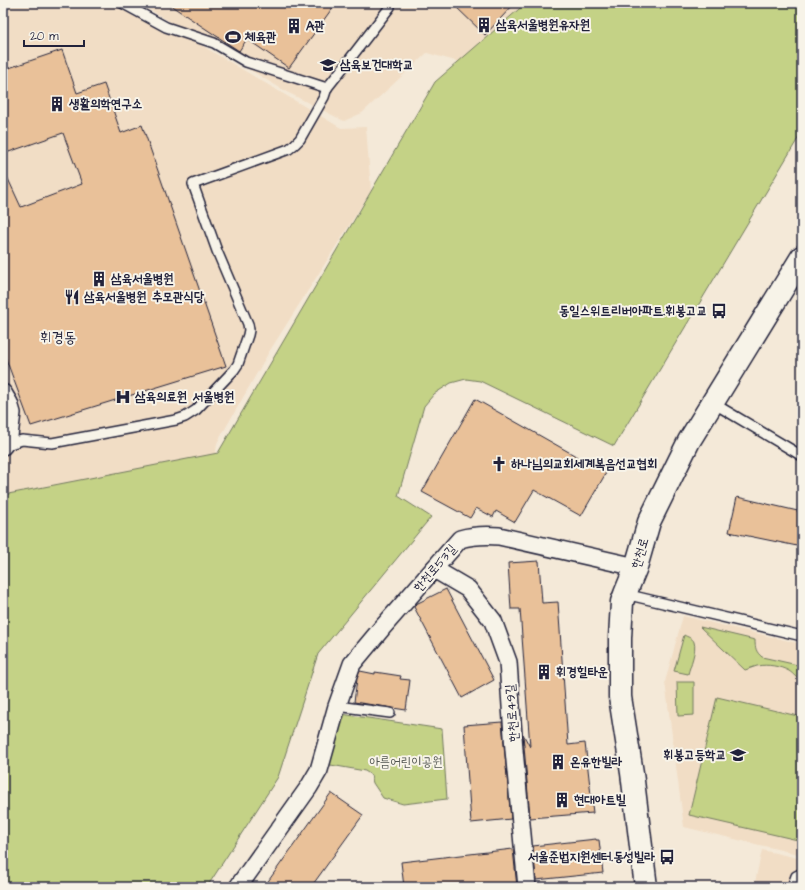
<svg xmlns="http://www.w3.org/2000/svg" width="805" height="890" viewBox="0 0 805 890" font-family="'Architects Daughter','Poor Story',sans-serif">
<style>
.built{fill:#f1ddc5}
.green{fill:#c4d286;stroke:#737a60}
.building{fill:#e9c199;stroke:#22223b}
.lines{fill:none;stroke-linecap:round;stroke-linejoin:round}
.service-casing{stroke:#22223b;stroke-width:12}
.minor-casing{stroke:#22223b;stroke-width:20}
.secondary-casing{stroke:#22223b;stroke-width:25}
.service{stroke:#f7f3e8;stroke-width:9}
.minor{stroke:#f7f3e8;stroke-width:17}
.secondary{stroke:#f7f3e8;stroke-width:22}
.labels{text-anchor:middle;dominant-baseline:central;stroke-width:4;stroke-linejoin:round;paint-order:stroke}
.poi-label{font-size:13px;font-weight:bold;fill:#22223b;stroke:#f7f3e8;text-anchor:start}
.street-label{font-size:13px;fill:#22223b;stroke:#f7f3e8}
.park-label{font-size:13px;fill:#535752;stroke:#f7f3e8}
.quarter-label{font-size:15px;fill:#22223b;stroke:#f7f3e8}
</style>
<rect width="100%" height="100%" fill="#f4e9d8"/>
<filter id="ink" filterUnits="userSpaceOnUse"><feTurbulence type="fractalNoise" baseFrequency=".025" numOctaves="2"/><feDisplacementMap in="SourceGraphic" scale="8" xChannelSelector="R" yChannelSelector="G"/><feConvolveMatrix kernelMatrix="1 2 1 2 8 2 1 2 1" color-interpolation-filters="sRGB"/></filter>
<g filter="url(#ink)">
<!-- built -->
<g class="built">
<polygon points="3,3 130,3 341,128 366,127 371,191 269,352 217,443 194,647 3,722"/>
<polygon points="139,3 538,3 484,69 427,53 362,113 344,121 285,91"/>
<polygon points="683,616 802,644 802,855 684,827 665,682"/>
<polygon points="762,850 802,859 802,887 754,887"/>
</g>
<!-- green -->
<g class="green">
<polygon points="526,3 802,3 802,132 614,446 480,381 466,379 451,383 434,394 424,406 398,496 431,517 318,654 278,777 207,887 3,887 3,495 218,453 435,82"/>
<path d="M 700,627 L 755,640 C 755,648 756,652 762,657 L 802,666 L 802,680 C 796,679 794,674 789,671 C 780,666 768,664 757,666 C 753,667 749,669 745,670 Z"/>
<path d="M 684,635 C 687,637 693,638 694,642 C 697,650 690,666 688,674 L 674,671 Z"/>
<polygon points="677,682 694,682 694,715 678,716"/>
<polygon points="717,697 802,717 802,841 689,815"/>
<polygon points="341,714 442,729 447,799 403,804 383,798 373,783 371,775 365,771 325,764"/>
</g>
<!-- building -->
<g class="building">
<polygon points="167,3 336,3 289,68 247,39 239,51"/>
<polygon points="452,3 515,3 485,35"/>
<polygon points="62,50 77,93 104,84 121,133 142,125 226,366 31,426 3,351 3,168 21,207 82,184 63,133 3,154 3,70"/>
<polygon points="475,399 606,473 581,516 534,490 515,522 496,511 493,517 476,508 470,518 422,492"/>
<polygon points="737,497 802,512 802,547 729,532"/>
<polygon points="539,561 542,603 558,602 568,745 585,743 593,813 530,818 523,734 530,747 520,609 511,609 508,563"/>
<polygon points="446,589 494,680 462,698 414,607 416,604"/>
<polygon points="360,671 375,674 375,672 401,676 400,679 410,680 406,710 354,702 357,679"/>
<polygon points="502,722 511,819 471,823 464,725"/>
<polygon points="331,793 363,815 311,887 264,887"/>
<polygon points="596,839 596,840 599,840 603,873 536,880 533,846"/>
<polygon points="513,849 517,887 404,887 401,862"/>
</g>
<g class="lines">
<defs>
<g id="service">
<polyline points="122,3 166,27 214,43 246,62 327,88 346,64 390,7"/>
<polyline points="713,403 802,456"/>
<polyline points="4,446 22,440 52,443 176,420 185,417 196,410 234,370 238,364 248,335 249,330 248,324 217,251 193,184 289,149 295,144 300,139 324,97 327,88"/>
<polyline points="625,594 802,636"/>
<polyline points="337,706 390,713"/>
<polyline points="792,887 796,876 802,873"/>
</g>
<g id="minor">
<polyline points="3,393 9,403 12,413 9,436 3,446"/>
<polyline points="434,569 468,589 493,621 508,662 514,750 527,887"/>
<path d="M 238,887 L 309,787 L 319,770 L 337,706 L 352,664 L 382,628 L 460,539 C 474,535 485,535 499,536 L 636,567"/>
</g>
<polyline id="secondary" points="646,887 632,773 620,697 620,638 622,602 625,594 636,567 649,522 689,441 802,257"/>
</defs>
<!-- service casing -->
<use href="#service" class="service-casing"/>
<!-- minor casing -->
<use href="#minor" class="minor-casing"/>
<!-- secondary casing -->
<use href="#secondary" class="secondary-casing"/>
<!-- service -->
<use href="#service" class="service"/>
<!-- minor -->
<use href="#minor" class="minor"/>
<!-- secondary -->
<use href="#secondary" class="secondary"/>
</g>
</g>
<!-- icons -->
<defs>
<symbol id="building-bare" viewBox="-9 -9 18 18"><path d="M-4-6H4V6H1V3H-1V6H-4ZM-2.5-4.3h1.7v1.8h-1.7ZM.8-4.3h1.7v1.8H.8ZM-2.5-1h1.7V.8h-1.7ZM.8-1h1.7V.8H.8Z" fill="#22223b" stroke="#f7f3e8" stroke-width="2.5" paint-order="stroke"/></symbol>
<symbol id="stadium-bare" viewBox="-9 -9 18 18"><path d="M0-5a6.5 5 0 1 0 0 10a6.5 5 0 1 0 0-10ZM-3.5-1.8h7v3.6h-7Z" fill="#22223b" stroke="#f7f3e8" stroke-width="2.5" paint-order="stroke"/></symbol>
<symbol id="university-bare" viewBox="-9 -9 18 18"><path d="M0-5L7-2L0 1L-7-2ZM-4 1L0 2.5L4 1V4Q0 6-4 4Z" fill="#22223b" stroke="#f7f3e8" stroke-width="2.5" paint-order="stroke"/></symbol>
<symbol id="restaurant-bare" viewBox="-9 -9 18 18"><path d="M-5-6h1v4h1v-4h1v4h1v-4h1v5L-1.5 .5V6h-2V.5L-5-1ZM5-6V6H3V1.5H1.5Q1.5-4 5-6Z" fill="#22223b" stroke="#f7f3e8" stroke-width="2.5" paint-order="stroke"/></symbol>
<symbol id="bus-bare" viewBox="-9 -9 18 18"><path d="M-5-6H5V4H4V6H2V4H-2V6H-4V4H-5ZM-3.5-4V0h7V-4ZM-3.5 1.2v1.5H-2V1.2ZM2 1.2v1.5H3.5V1.2Z" fill="#22223b" stroke="#f7f3e8" stroke-width="2.5" paint-order="stroke"/></symbol>
<symbol id="hospital-bare" viewBox="-9 -9 18 18"><path d="M-5-5h3v3.5h4V-5h3V5h-3V1.5h-4V5h-3Z" fill="#22223b" stroke="#f7f3e8" stroke-width="2.5" paint-order="stroke"/></symbol>
<symbol id="church-bare" viewBox="-9 -9 18 18"><path d="M-1.2-6h2.4v3.5h3.3v2.4h-3.3V6h-2.4V-.1h-3.3v-2.4h3.3Z" fill="#22223b" stroke="#f7f3e8" stroke-width="2.5" paint-order="stroke"/></symbol>
<symbol id="school-bare" viewBox="-9 -9 18 18"><path d="M0-5L7-2L0 1L-7-2ZM-4 1L0 2.5L4 1V4Q0 6-4 4Z" fill="#22223b" stroke="#f7f3e8" stroke-width="2.5" paint-order="stroke"/></symbol>
</defs>
<g fill-rule="evenodd">
<use href="#building-bare" x="473" y="14" width="22" height="22"/>
<use href="#building-bare" x="283" y="15" width="22" height="22"/>
<use href="#stadium-bare" x="222" y="26" width="22" height="22"/>
<use href="#university-bare" x="317" y="54" width="22" height="22"/>
<use href="#building-bare" x="46" y="93" width="22" height="22"/>
<use href="#building-bare" x="88" y="268" width="22" height="22"/>
<use href="#restaurant-bare" x="61" y="286" width="22" height="22"/>
<use href="#bus-bare" x="708" y="300" width="22" height="22"/>
<use href="#hospital-bare" x="112" y="386" width="22" height="22"/>
<use href="#church-bare" x="488" y="453" width="22" height="22"/>
<use href="#building-bare" x="533" y="661" width="22" height="22"/>
<use href="#school-bare" x="727" y="744" width="22" height="22"/>
<use href="#building-bare" x="547" y="751" width="22" height="22"/>
<use href="#building-bare" x="551" y="789" width="22" height="22"/>
<use href="#bus-bare" x="656" y="846" width="22" height="22"/>
</g>
<g class="labels">
<!-- poi labels -->
<g class="poi-label">
<text x="496" y="25">삼육서울병원유자원</text>
<text x="306" y="26">A관</text>
<text x="245" y="37">체육관</text>
<text x="340" y="65">삼육보건대학교</text>
<text x="69" y="104">생활의학연구소</text>
<text x="111" y="279">삼육서울병원</text>
<text x="84" y="297">삼육서울병원 추모관식당</text>
<text x="707" y="311" text-anchor="end">동일스위트리버아파트.휘봉고교</text>
<text x="135" y="397">삼육의료원 서울병원</text>
<text x="511" y="464">하나님의교회세계복음선교협회</text>
<text x="556" y="672">휘경힐타운</text>
<text x="726" y="755" text-anchor="end">휘봉고등학교</text>
<text x="570" y="762">온유한빌라</text>
<text x="574" y="800">현대아트빌</text>
<text x="655" y="857" text-anchor="end">서울준법지원센터.동성빌라</text>
</g>
<!-- street labels -->
<g class="street-label">
<text transform="translate(640 553) rotate(-73)">한천로</text>
<text transform="translate(435 568) rotate(-49)">한천로53길</text>
<text transform="translate(512 713) rotate(-94)">한천로49길</text>
</g>
<!-- park labels -->
<g class="park-label">
<text x="406" y="762">아름어린이공원</text>
</g>
<!-- quarter labels -->
<g class="quarter-label">
<text x="58" y="337">휘경동</text>
</g>
</g>
<!-- margin -->
<rect width="805" height="890" fill="none" stroke="#f7f3e8" stroke-width="16"/>
<rect x="8" y="8" width="789" height="874" fill="none" stroke="#22223b" stroke-width="1.5" filter="url(#ink)"/>
<!-- scale -->
<path d="M24 40v6h60v-6" fill="none" stroke="#22223b" stroke-width="2"/>
<text x="30" y="40" font-size="12" fill="#22223b" stroke="#f7f3e8" stroke-width="3" paint-order="stroke">20 m</text>
</svg>
